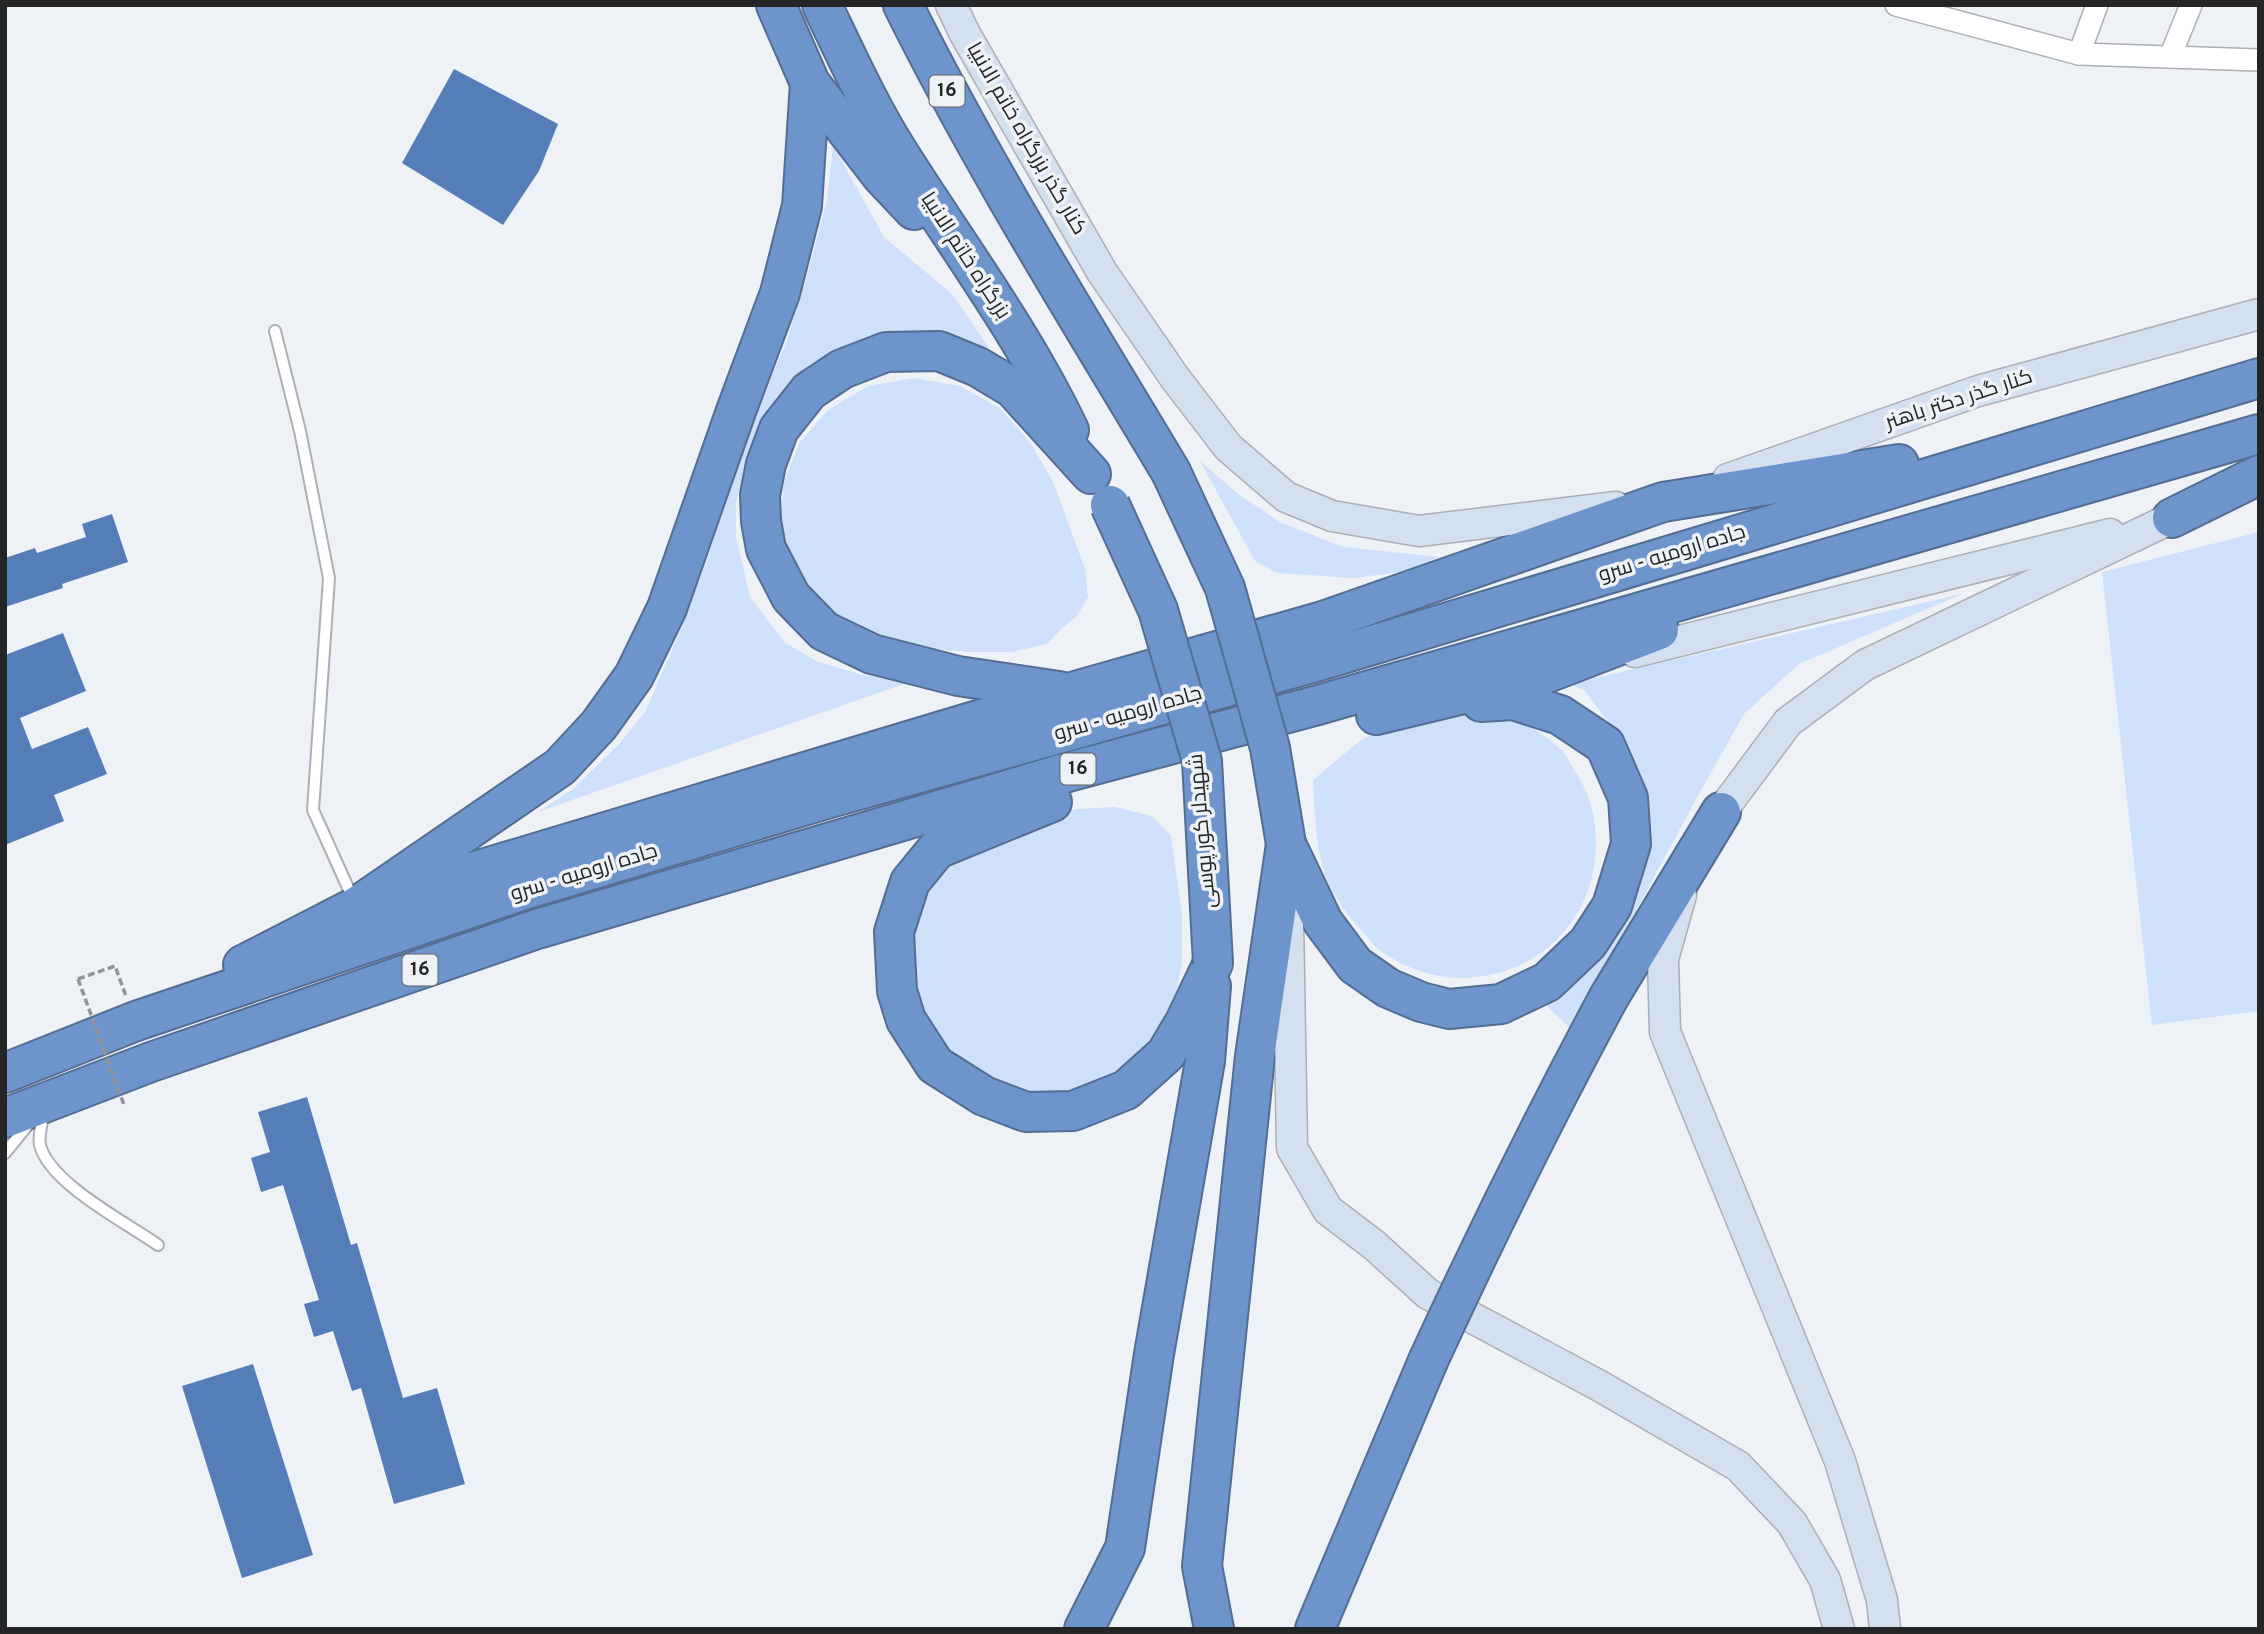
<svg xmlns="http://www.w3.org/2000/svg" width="2264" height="1634" viewBox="0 0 2264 1634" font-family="Overpass,Cairo,sans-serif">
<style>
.green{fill:#cee0fa}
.building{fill:#557eb8}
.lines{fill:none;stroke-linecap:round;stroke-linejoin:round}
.lane-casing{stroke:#acafb4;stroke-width:14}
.street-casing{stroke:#acafb4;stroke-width:24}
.secondary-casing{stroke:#acafb4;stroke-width:33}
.highway-casing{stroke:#546d92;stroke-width:42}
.path{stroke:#919397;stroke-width:3.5;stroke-dasharray:7 3.5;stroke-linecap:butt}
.lane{stroke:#fff;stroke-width:10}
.street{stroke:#fff;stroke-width:21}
.secondary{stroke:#d4dff0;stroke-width:30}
.highway{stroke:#6e94cc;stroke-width:38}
.highway-bridge-casing{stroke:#546d92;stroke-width:42;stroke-linecap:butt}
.path-bridge{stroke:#919397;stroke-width:3.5;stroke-dasharray:7 3.5;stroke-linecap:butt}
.highway-bridge{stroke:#6e94cc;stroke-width:38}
.labels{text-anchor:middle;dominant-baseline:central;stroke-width:7;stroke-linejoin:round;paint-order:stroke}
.shield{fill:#eef1f6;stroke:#616264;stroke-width:2}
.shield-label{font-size:19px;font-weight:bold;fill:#242526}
.street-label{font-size:21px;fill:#242526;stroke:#eef1f6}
</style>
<rect width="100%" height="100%" fill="#eef1f6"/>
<!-- green -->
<g class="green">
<polygon points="833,146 884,237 953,295 989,348 910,331 857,342 811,363 777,399 749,454 736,503 736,536 750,597 785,643 819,662 863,675 915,680 538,812 573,789 619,744 645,712 681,629 708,557 742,444 785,346 808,273 827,200"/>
<polygon points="914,378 960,386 1001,409 1031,444 1054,484 1085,569 1088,597 1077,616 1062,628 1047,644 1012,652 971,652 883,645 812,601 790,564 780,523 784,481 800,442 828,410 868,386"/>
<polygon points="1200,461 1238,494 1280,522 1343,547 1440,557 1409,571 1353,578 1277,573 1255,561"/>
<polygon points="2259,532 2259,1011 2152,1025 2102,572"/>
<polygon points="1962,594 1799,664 1744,714 1695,801 1572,1030 1545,1004 1598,951 1638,894 1651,844 1644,794 1619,736 1584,690 1569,684"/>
<path d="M 1444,710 C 1457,710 1472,709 1486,711 C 1512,714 1547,734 1564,753 C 1569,760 1573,769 1578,776 C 1593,800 1598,828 1595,857 C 1586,962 1466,1013 1381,951 C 1374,946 1368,938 1363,932 C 1348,916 1332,895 1325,874 C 1315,844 1315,812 1313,780 L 1361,740 L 1395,724 Z"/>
<polygon points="1115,807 1152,816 1171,836 1182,916 1182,963 1173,1006 1151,1044 1118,1073 1077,1090 1033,1093 990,1081 954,1056 928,1021 914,979 914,934 929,892 958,857 1039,817 1077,809"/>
</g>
<!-- building -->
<g class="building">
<polygon points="454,69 558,124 539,171 503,225 402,163"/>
<polygon points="112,514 128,562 62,584 63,588 5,607 5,558 35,548 37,553 86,537 82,524"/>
<polygon points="63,633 86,691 20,718 32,749 88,727 107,774 54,795 64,821 5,845 5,655"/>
<polygon points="307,1097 351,1245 357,1243 403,1398 437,1388 465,1484 394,1504 361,1388 352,1391 333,1331 314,1337 304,1304 319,1300 283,1185 261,1192 251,1158 270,1152 258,1112"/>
<polygon points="253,1364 313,1555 242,1578 182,1386"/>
</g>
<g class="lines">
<defs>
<g id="lane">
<polyline points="275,331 300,431 329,578 313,810 354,901"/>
<path d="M 44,1113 C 42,1122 38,1135 40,1145 C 49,1183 127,1223 158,1245"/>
<polyline points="5,1153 31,1121"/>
</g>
<g id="street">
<polyline points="1896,5 2079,54 2259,60"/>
<polyline points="2079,54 2097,5"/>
<polyline points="2170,57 2191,5"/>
</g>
<g id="secondary">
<polyline points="951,5 965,34 1102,272 1175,378 1228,447 1286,497 1332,516 1419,531 1616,507"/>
<polyline points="1728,479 1978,391 2259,314"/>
<polyline points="1635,652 2110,534"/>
<polyline points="1712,831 1721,812 1788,722 1865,665 2172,518"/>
<polyline points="1681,895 1663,959 1665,1032 1840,1461 1882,1600 1885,1629"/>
<polyline points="1288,920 1292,1148 1328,1210 1374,1245 1428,1294 1598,1385 1738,1466 1792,1523 1825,1580 1839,1629"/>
</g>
<g id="highway">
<polyline points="776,5 810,83 881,175 914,210"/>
<path d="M 822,5 C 845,53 870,108 898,152 C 956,244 1022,332 1069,430"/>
<path d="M 903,5 C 983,166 1079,318 1171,472"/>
<polyline points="2172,518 2259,475"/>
<polyline points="1059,691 958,676 872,654 824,631 791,597 766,549 761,521 760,495 766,464 779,429 809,391 842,369 886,352 939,351 978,367 1013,388 1091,474"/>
<polyline points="1376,715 1542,675 1659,630"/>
<polyline points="1052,802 937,849 910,882 894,932 897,991 906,1020 935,1065 984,1096 1026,1112 1073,1111 1126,1090 1166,1054 1185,1022 1213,963"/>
<polyline points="1286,844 1323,922 1355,965 1388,988 1421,1002 1449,1009 1501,1004 1547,982 1588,943 1612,906 1631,844 1628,798 1605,745 1560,715 1513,700 1481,702"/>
<polyline points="356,907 1068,693 1323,621 1663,502 1899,464"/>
<polyline points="243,965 356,907 560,767 599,725 634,676 667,608 736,411 780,293 802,206 810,83"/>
<polyline points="1609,997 1721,812"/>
<polyline points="5,1073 136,1021 524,890 830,798 1319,661 2259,378"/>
<polyline points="5,1118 151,1062 537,929 1068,772 1318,705 2259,434"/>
<polyline points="1084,1629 1125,1548 1154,1354 1205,1061 1211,986"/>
<polyline points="1214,1629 1202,1566 1255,1056 1286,844"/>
<polyline points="1315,1629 1428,1361"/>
</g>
</defs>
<!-- lane casing -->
<use href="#lane" class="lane-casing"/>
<!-- street casing -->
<use href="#street" class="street-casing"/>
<!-- secondary casing -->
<use href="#secondary" class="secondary-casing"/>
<!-- highway casing -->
<use href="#highway" class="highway-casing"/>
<!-- path -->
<polyline class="path" points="78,979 115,966 126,996"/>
<!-- lane -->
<use href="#lane" class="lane"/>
<!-- street -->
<use href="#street" class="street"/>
<!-- secondary -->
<use href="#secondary" class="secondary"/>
<!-- highway -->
<use href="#highway" class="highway"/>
<defs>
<g id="highway-bridge">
<polyline points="1171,472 1225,588 1270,748 1286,844"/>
<polyline points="1110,505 1158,610 1202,761 1213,963"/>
<path d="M 1428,1361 C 1485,1237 1545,1116 1609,997"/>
</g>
</defs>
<!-- highway-bridge casing -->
<use href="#highway-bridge" class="highway-bridge-casing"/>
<!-- path-bridge -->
<polyline class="path-bridge" points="78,979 124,1105"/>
<!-- highway-bridge -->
<use href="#highway-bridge" class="highway-bridge"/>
</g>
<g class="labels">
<!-- shield labels -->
<g class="shield">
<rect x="929.5" y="75.5" width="35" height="31" rx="5"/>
<rect x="1060.5" y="753.5" width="35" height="31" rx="5"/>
<rect x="402.5" y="954.5" width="35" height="31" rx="5"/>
</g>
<g class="shield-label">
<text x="947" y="91">16</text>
<text x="1078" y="769">16</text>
<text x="420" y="970">16</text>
</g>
<!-- street labels -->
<g class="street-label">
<text transform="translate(1026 139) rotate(60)">کنار گذر بزرگراه خاتم الانبیا</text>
<text transform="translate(965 256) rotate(57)">بزرگراه خاتم الانبیا</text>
<text transform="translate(1959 400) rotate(-18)">کنار گذر دکتر باهنر</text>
<text transform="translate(1672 554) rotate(-17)">جاده ارومیه - سرو</text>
<text transform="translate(1128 714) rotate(-16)">جاده ارومیه - سرو</text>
<text transform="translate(1203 831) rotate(-95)">شهیدلر کور پوسی</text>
<text transform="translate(584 873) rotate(-17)">جاده ارومیه - سرو</text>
</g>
</g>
<!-- border -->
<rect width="2264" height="1634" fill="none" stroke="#242526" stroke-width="14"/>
</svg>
